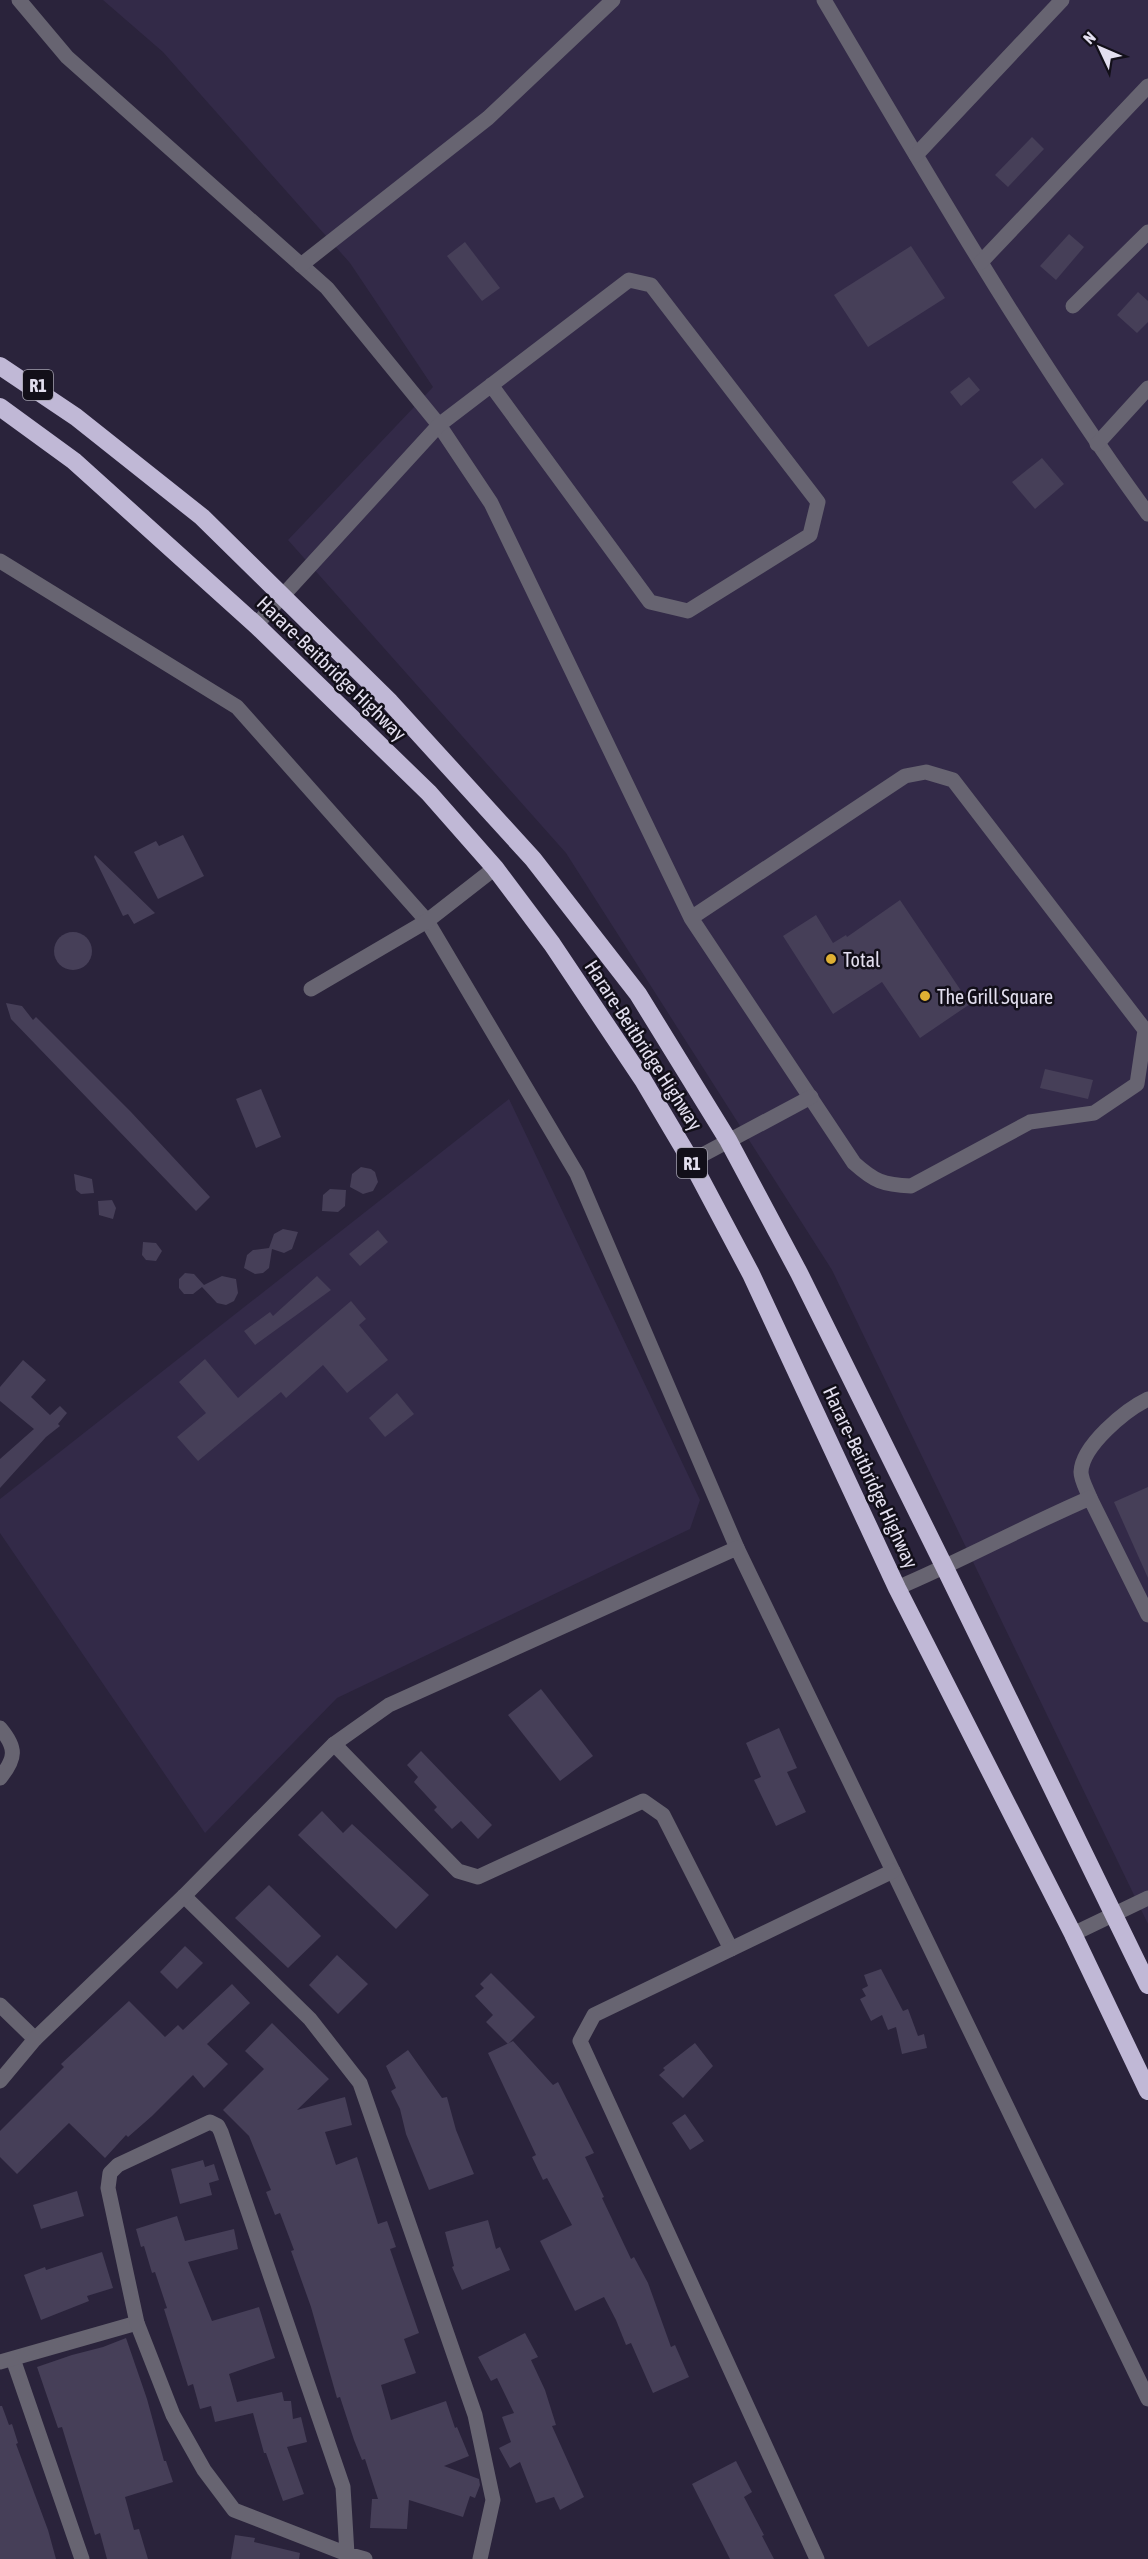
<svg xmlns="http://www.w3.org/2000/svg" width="1148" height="2559" viewBox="0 0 1148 2559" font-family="'Asap Condensed',sans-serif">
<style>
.built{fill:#332a48}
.building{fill:#463f58}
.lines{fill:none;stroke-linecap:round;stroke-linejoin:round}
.minor{stroke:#676471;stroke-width:15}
.highway{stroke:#c0b8d6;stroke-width:18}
.poi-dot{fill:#dfb033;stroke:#120f19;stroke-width:2}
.labels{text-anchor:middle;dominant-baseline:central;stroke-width:5;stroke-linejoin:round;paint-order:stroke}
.shield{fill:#120f19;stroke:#a4a1af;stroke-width:1.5}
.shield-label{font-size:18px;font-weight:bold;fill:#e3dfef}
.street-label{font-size:20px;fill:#e3dfef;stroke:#120f19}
.poi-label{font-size:20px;fill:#e3dfef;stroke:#120f19;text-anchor:start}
</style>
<rect width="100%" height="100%" fill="#2a233b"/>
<!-- built -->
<g class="built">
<polygon points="103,0 1148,0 1148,1924 832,1270 566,853 288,540 433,387 350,263 163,52"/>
<polygon points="509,1099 700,1500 690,1529 337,1698 205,1833 0,1533 0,1499"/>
</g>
<!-- building -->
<g class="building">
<polygon points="1032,137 1044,149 1008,187 995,175"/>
<polygon points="1069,234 1084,247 1056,280 1040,266"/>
<polygon points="465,242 500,288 482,301 447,256"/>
<polygon points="911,246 945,298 868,347 834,295"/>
<polygon points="1138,292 1148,301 1148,322 1137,333 1117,315"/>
<polygon points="969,377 980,390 961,406 950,392"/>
<polygon points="1042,458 1064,484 1035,509 1012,482"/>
<polygon points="183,835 204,876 158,899 134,852 156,841 159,846"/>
<polygon points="95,855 155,913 134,924 128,914 123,916 94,857"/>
<polygon points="900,900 970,1004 920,1038 882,982 833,1014 783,936 816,915 833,943 846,935 847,937"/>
<circle cx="73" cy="951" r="19"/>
<polygon points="6,1003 22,1006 33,1020 36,1017 131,1112 210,1197 196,1211 11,1019"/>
<polygon points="1045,1069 1093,1080 1088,1099 1040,1088"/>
<polygon points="261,1089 281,1137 256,1148 236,1099"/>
<polygon points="361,1167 371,1169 375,1172 378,1182 373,1191 363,1194 350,1187 352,1174"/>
<polygon points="74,1174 92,1179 94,1193 81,1194 76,1190"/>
<polygon points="330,1189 346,1190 345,1206 338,1212 322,1211 323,1195"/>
<polygon points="112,1200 116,1208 113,1219 99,1215 98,1201"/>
<polygon points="283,1229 298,1232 292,1249 284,1253 272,1249 269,1268 263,1273 255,1274 244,1268 247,1255 253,1250 269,1248 274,1234"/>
<polygon points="378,1230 388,1242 360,1266 349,1254"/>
<polygon points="143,1242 156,1243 162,1251 156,1261 146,1260 142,1255"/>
<polygon points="185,1273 194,1274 204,1285 222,1276 236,1279 238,1293 234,1301 226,1305 217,1303 202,1287 193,1294 184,1294 179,1288 179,1279"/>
<polygon points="317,1276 331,1290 255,1345 244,1331 270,1312 273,1316"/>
<polygon points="351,1301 366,1319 359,1325 388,1360 347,1393 323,1365 286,1398 281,1392 198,1461 177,1437 206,1413 179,1382 205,1359 238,1398"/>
<polygon points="23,1360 46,1380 31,1397 50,1415 60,1406 67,1413 58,1424 60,1426 46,1437 0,1488 0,1459 34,1429 0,1401 0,1387"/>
<polygon points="397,1393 414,1414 385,1437 369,1418"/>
<polygon points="1148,1487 1148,1578 1114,1502"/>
<polygon points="541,1689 593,1756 560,1781 508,1715"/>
<polygon points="779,1728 797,1768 787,1772 806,1812 776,1826 754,1780 761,1777 746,1743"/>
<polygon points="421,1751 492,1825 478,1839 461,1821 452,1829 434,1810 437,1807 414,1782 418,1777 407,1765"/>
<polygon points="322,1811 343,1833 352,1824 429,1895 396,1929 298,1835"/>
<polygon points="269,1885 321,1936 288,1968 235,1918"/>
<polygon points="185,1946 203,1963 177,1989 160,1972"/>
<polygon points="337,1955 368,1984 338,2014 309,1985"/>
<polygon points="881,1969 903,2011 908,2009 918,2036 924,2034 927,2048 902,2054 896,2027 888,2030 882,2015 871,2021 860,1999 866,1996 862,1989 868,1986 864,1975"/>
<polygon points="491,1973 535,2017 508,2044 486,2022 493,2015 475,1996 484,1988 480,1984"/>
<polygon points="232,1984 250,2003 207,2044 228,2064 204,2088 193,2075 152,2116 128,2137 126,2135 105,2158 69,2123 17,2174 0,2157 0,2131 64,2067 61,2064 129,2001 165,2037 178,2025 183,2030"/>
<polygon points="272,2023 329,2079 297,2110 345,2097 352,2125 325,2132 336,2165 357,2157 378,2224 387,2221 396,2247 390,2249 419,2333 404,2339 416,2373 381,2385 391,2420 446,2401 455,2428 457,2427 469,2456 444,2466 479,2479 480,2485 475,2498 470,2496 463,2517 409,2500 407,2529 370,2528 372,2499 378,2499 365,2459 362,2460 354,2440 340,2397 337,2398 311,2307 291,2251 294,2250 280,2213 275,2215 266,2192 271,2190 249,2136 223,2110 264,2069 245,2051"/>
<polygon points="513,2041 553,2085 558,2082 594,2153 585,2157 604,2197 602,2198 631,2259 634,2257 648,2283 671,2347 675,2345 689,2377 653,2393 631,2343 626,2345 616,2320 604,2297 575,2311 540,2241 572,2225 547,2178 543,2180 532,2157 536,2155 488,2053"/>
<polygon points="695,2043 713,2066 683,2098 659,2075 665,2070 663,2068"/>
<polygon points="408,2050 442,2098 447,2097 456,2130 474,2174 429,2190 406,2134 400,2109 391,2091 396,2088 386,2066"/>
<polygon points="685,2114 704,2141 690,2150 672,2123"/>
<polygon points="203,2160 205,2167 214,2164 219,2180 209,2183 212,2195 180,2204 171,2169"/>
<polygon points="77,2191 84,2216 41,2229 33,2205"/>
<polygon points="177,2216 185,2241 234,2229 238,2249 188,2262 212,2321 259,2307 275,2358 229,2374 237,2402 282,2392 284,2401 291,2401 293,2419 301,2417 307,2442 287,2447 304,2494 283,2501 266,2453 264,2453 253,2413 215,2422 211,2406 200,2409 193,2384 188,2386 164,2309 167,2308 155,2272 152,2273 144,2246 141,2247 136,2229"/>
<polygon points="488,2220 496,2249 500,2247 510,2270 462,2290 452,2267 454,2266 445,2232"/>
<polygon points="102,2252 113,2288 87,2296 89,2301 41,2320 24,2275 45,2267 46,2270"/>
<polygon points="525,2333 538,2357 531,2360 545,2390 556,2425 552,2426 584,2497 560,2510 554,2497 536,2503 520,2462 510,2468 499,2448 511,2442 502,2417 514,2413 497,2378 491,2381 478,2357"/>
<polygon points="126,2338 147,2399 164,2461 166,2461 173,2482 125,2497 134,2530 139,2529 148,2559 107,2559 100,2533 95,2535 62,2427 58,2428 37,2367 72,2355 103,2347"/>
<polygon points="0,2406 2,2406 9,2425 12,2424 18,2443 16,2444 48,2530 56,2559 0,2559"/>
<polygon points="736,2461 752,2492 744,2497 764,2535 762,2536 774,2559 730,2559 692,2484"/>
<polygon points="235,2535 255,2538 254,2542 300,2553 299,2559 231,2559"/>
</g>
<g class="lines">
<!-- minor -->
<g class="minor">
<path d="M 19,0 L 67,57 L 327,288 L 439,425 L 491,503 L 691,918 L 854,1163 C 874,1181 883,1185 911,1186 L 1030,1122 L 1094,1113 L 1137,1084 L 1145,1030 L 953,780 L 926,772 L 905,776 L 691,918"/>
<path d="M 824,0 C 927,174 1029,351 1148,514"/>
<polyline points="916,155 1062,0"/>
<polyline points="981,262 1148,86"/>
<polyline points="301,265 488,118 613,0"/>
<polyline points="1073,306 1148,232"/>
<polyline points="1097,444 1148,388"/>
<polyline points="0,561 237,707 427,921 577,1174 737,1548"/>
<polyline points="256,625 439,425 629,280 651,285 818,502 810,535 688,611 650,602 491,385"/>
<polyline points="311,989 427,921 495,868"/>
<polyline points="691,1161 811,1097"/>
<path d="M 1090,1498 C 1087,1490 1081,1480 1081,1472 C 1082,1446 1125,1410 1148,1399"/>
<path d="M 897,1588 C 963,1560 1025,1526 1090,1498 L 1148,1615"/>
<path d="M 0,1728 C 17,1748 16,1758 0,1778"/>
<polyline points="334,1744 458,1871 478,1877 643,1801 663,1815 731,1949"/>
<polyline points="184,1896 310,2019 360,2083 475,2415 493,2500 480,2559"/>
<polyline points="1073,1934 1148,1898"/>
<polyline points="0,2005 35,2039"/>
<polyline points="0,2081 35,2039 184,1896 334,1744 389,1705 737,1548 1148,2399"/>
<polyline points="13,2359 82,2559"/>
<polyline points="0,2362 137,2323"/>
<polyline points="347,2554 343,2487 221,2132 218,2126 210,2122 118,2165 110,2173 108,2188 137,2323 173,2415 204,2470 234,2510 347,2554 365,2559"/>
<polyline points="817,2559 580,2041 594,2015 893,1871"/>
</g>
<!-- highway -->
<g class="highway">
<polyline points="0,366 76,417 202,517 390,702 533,859 638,994 728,1140 799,1273 945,1568 1148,1985"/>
<polyline points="0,407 74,461 256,625 429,793 495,868 552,944 643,1080 691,1161 751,1274 897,1588 1073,1934 1148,2091"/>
</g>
</g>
<!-- markers -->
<g class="poi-dot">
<circle cx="831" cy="959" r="6"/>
<circle cx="925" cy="996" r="6"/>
</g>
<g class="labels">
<!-- shield labels -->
<g class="shield">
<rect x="23" y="370" width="30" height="30" rx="4.5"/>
<rect x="677" y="1148" width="30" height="30" rx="4.5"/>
</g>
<g class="shield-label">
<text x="38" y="385">R1</text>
<text x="692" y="1163">R1</text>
</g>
<!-- street labels -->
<g class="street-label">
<text transform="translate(332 668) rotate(44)">Harare-Beitbridge Highway</text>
<text transform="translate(644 1045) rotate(57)">Harare-Beitbridge Highway</text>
<text transform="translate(871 1477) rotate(65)">Harare-Beitbridge Highway</text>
</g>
<!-- poi labels -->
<g class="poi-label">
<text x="843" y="959">Total</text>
<text x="937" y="996">The Grill Square</text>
</g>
</g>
<!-- north arrow -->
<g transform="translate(1100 48) rotate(314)" stroke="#120f19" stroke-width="4.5" paint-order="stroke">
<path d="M0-4.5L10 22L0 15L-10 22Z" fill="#e3dfef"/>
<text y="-9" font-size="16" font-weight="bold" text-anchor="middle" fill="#e3dfef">N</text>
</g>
</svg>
